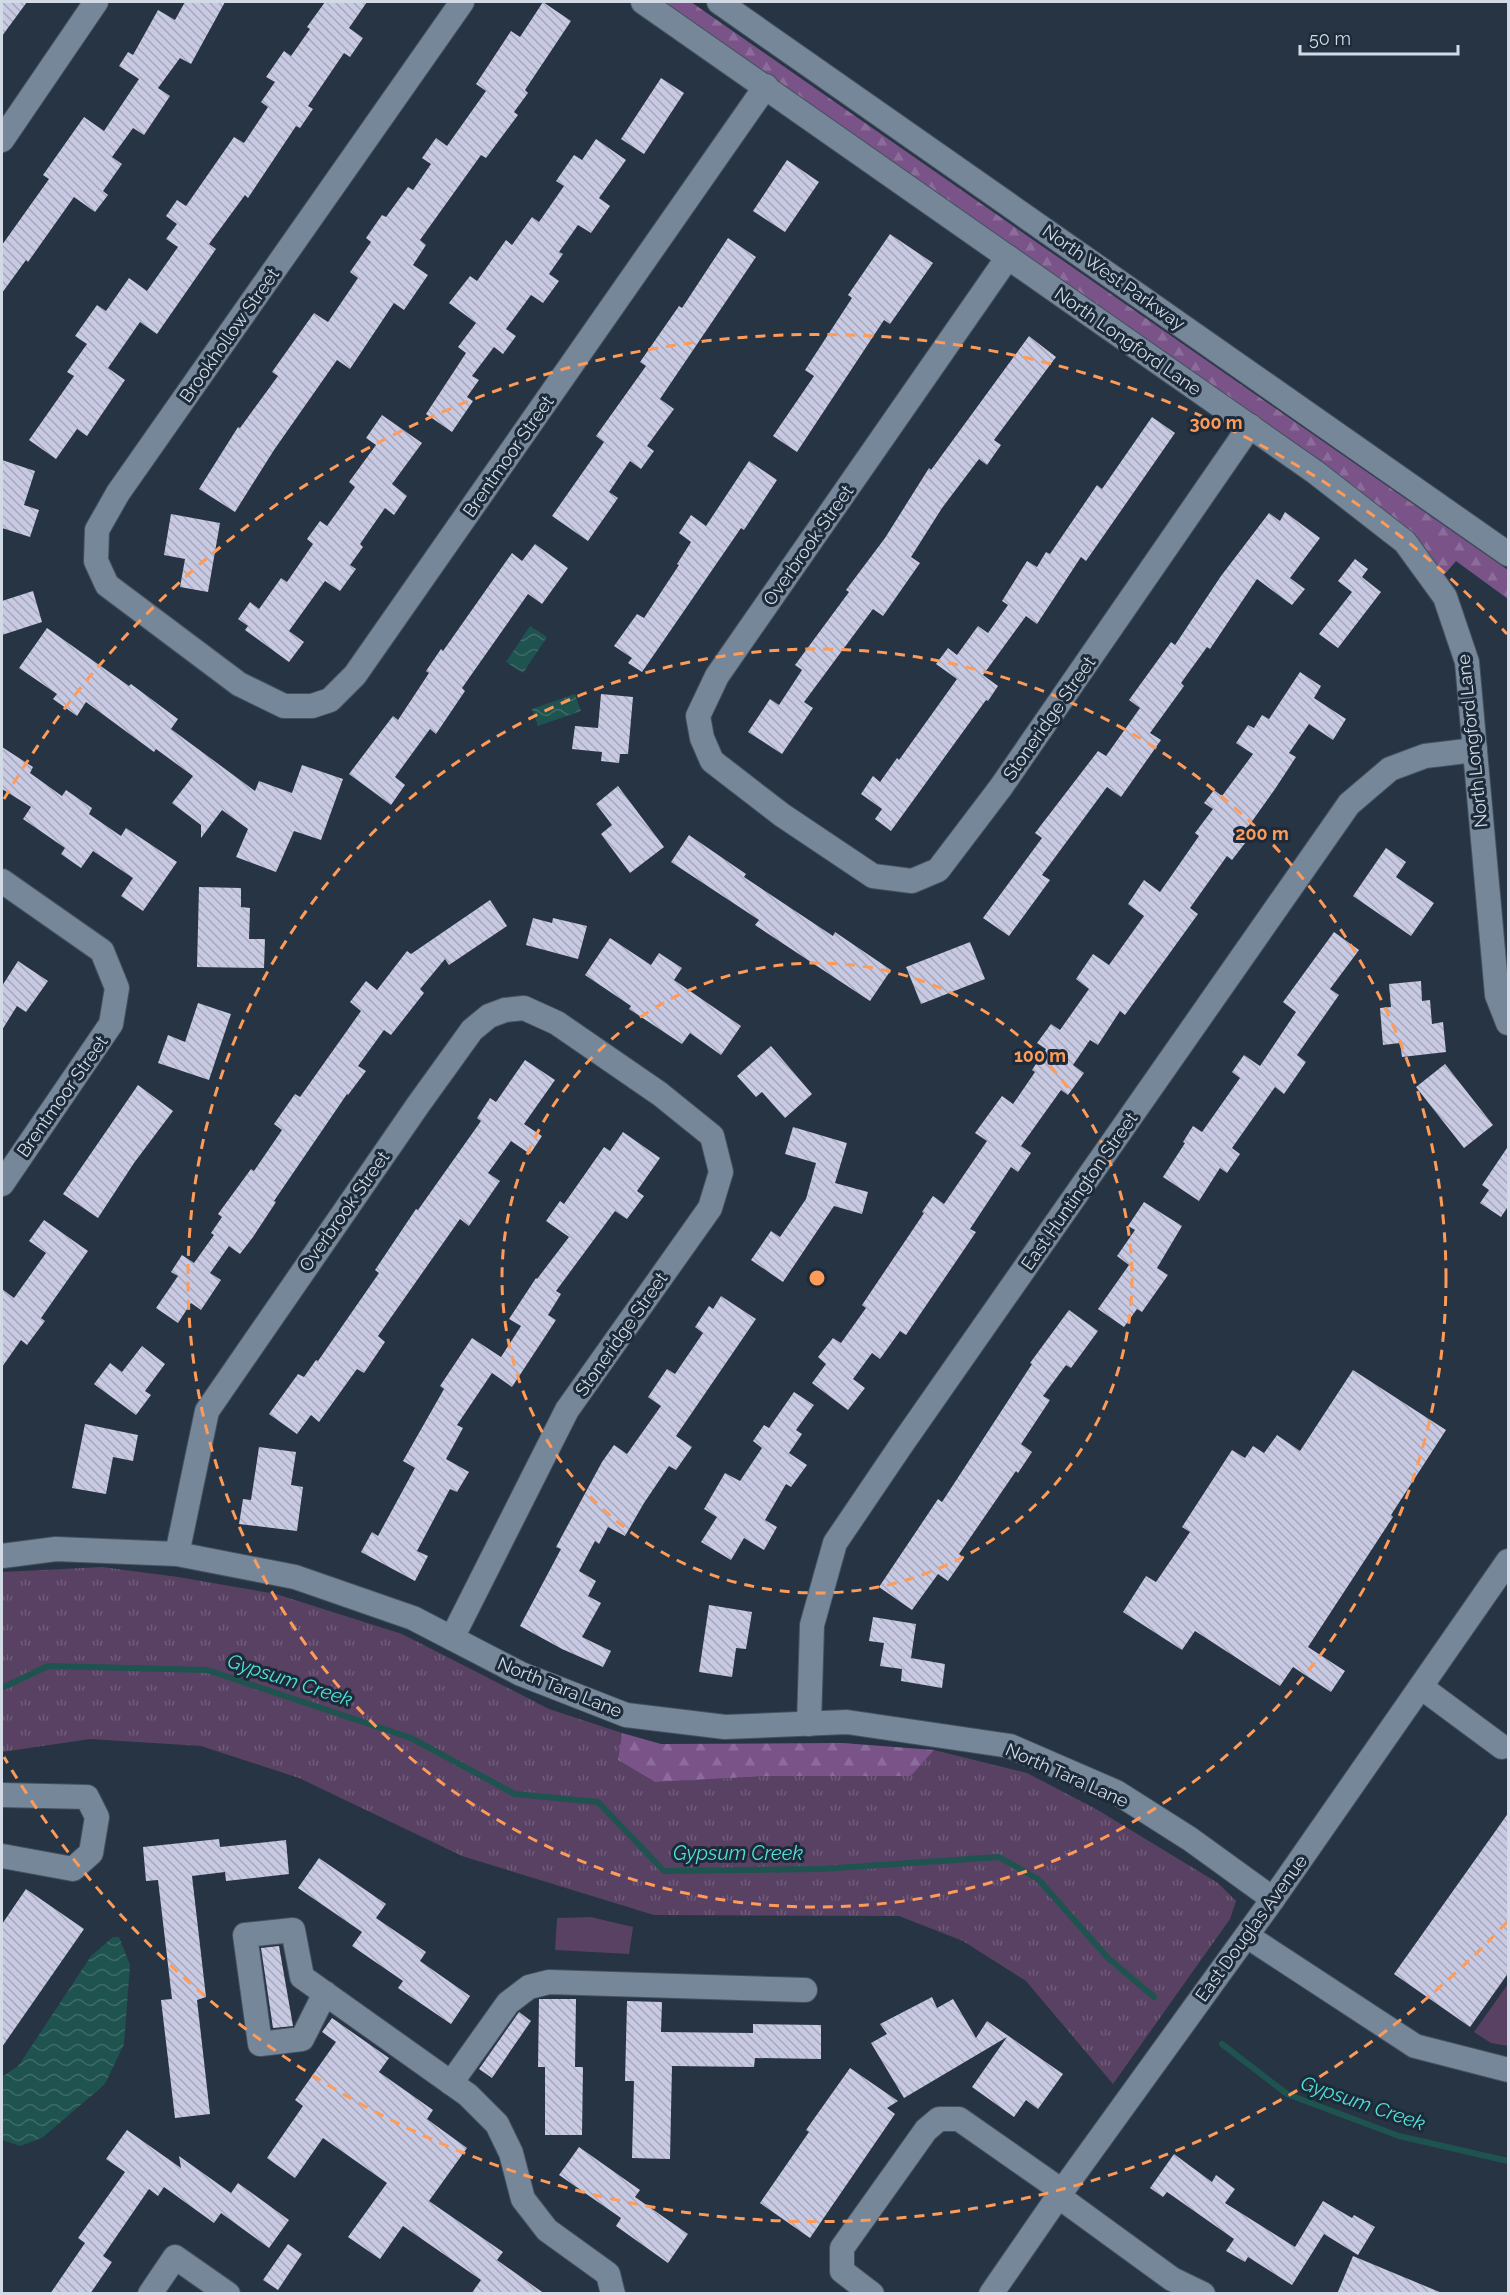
<svg xmlns="http://www.w3.org/2000/svg" width="1510" height="2295" viewBox="0 0 1510 2295" font-family="Raleway,sans-serif">
<style>
.grass{fill:url(#grass-tufts)}
.forest{fill:url(#forest-firs)}
.park{fill:#594163}
.water{fill:url(#water-waves)}
.lines{fill:none;stroke-linecap:round;stroke-linejoin:round}
.stream{stroke:#1f534f;stroke-width:6}
.building{fill:url(#building-back-hatch)}
.minor-casing{stroke:#45515e;stroke-width:26}
.minor{stroke:#76879a;stroke-width:24}
.ring{fill:none;stroke:#fe9b59;stroke-width:3;stroke-dasharray:10 8}
.labels{text-anchor:middle;dominant-baseline:central;stroke-width:6;stroke-linejoin:round;paint-order:stroke}
.street-label{font-size:18px;fill:#d2dbe5;stroke:#1c2a39}
.water-label{font-size:20px;font-style:italic;fill:#51e1d6;stroke:#1c2a39}
.centre{fill:#fe9b59;stroke:#1c2a39;stroke-width:3}
.ring-label{font-size:18px;text-anchor:middle;font-weight:bold;fill:#fe9b59;stroke:#1c2a39;stroke-width:6;stroke-linejoin:round;paint-order:stroke}
</style>
<defs>
<pattern id="grass-tufts" width="24" height="20" patternUnits="userSpaceOnUse" patternTransform="scale(1.5)"><rect width="24" height="20" fill="#594163"/><path d="M3 7l-1-3M5 7V3M7 7l1-3M15 17l-1-3M17 17v-4M19 17l1-3" fill="none" stroke="#705c79"/></pattern>
<pattern id="forest-firs" width="22" height="20" patternUnits="userSpaceOnUse" patternTransform="scale(1.5)"><rect width="22" height="20" fill="#7a5489"/><path d="M5 1l3.5 6h-7zM16 11l3.5 6h-7z" fill="#8c6c9a"/></pattern>
<pattern id="water-waves" width="16" height="10" patternUnits="userSpaceOnUse" patternTransform="scale(1.5)"><rect width="16" height="10" fill="#1f534f"/><path d="M0 5q4-4 8 0t8 0" fill="none" stroke="#3f6b68"/></pattern>
<pattern id="building-back-hatch" width="6" height="6" patternUnits="userSpaceOnUse" patternTransform="scale(1.5)"><rect width="6" height="6" fill="#c8c9e2"/><path d="M-1 5l2 2M0 0l6 6M5-1l2 2" fill="none" stroke="#a6a7bb"/></pattern>
</defs>
<rect width="100%" height="100%" fill="#263444"/>
<!-- grass -->
<polygon class="grass" points="102,1567 178,1577 276,1594 402,1634 549,1709 622,1733 618,1760 655,1782 769,1776 911,1776 934,1750 1027,1773 1096,1809 1218,1883 1236,1901 1230,1919 1113,2084 1026,1981 963,1941 899,1916 654,1915 462,1856 299,1778 201,1746 90,1739 2,1752 2,1572"/>
<!-- forest -->
<g class="forest">
<polygon points="661,2 691,2 1508,570 1508,599 1456,561 1444,575 1407,529"/>
<polygon points="622,1733 661,1744 843,1743 934,1750 911,1776 769,1776 655,1782 618,1760"/>
</g>
<!-- park -->
<g class="park">
<polygon points="591,1917 633,1927 629,1954 555,1950 557,1918"/>
<polygon points="1508,1984 1508,2046 1491,2043 1474,2032"/>
</g>
<!-- water -->
<g class="water">
<polygon points="530,626 547,637 523,673 506,662"/>
<polygon points="575,694 581,711 538,726 532,709"/>
<polygon points="113,1937 119,1937 130,1965 124,2044 105,2084 42,2138 20,2146 2,2140 2,2077 19,2065 91,1956"/>
</g>
<g class="lines">
<!-- stream -->
<g class="stream">
<polyline points="2,1688 48,1666 207,1670 411,1738 515,1794 598,1802 664,1871 821,1869 999,1857 1038,1879 1108,1958 1154,1997"/>
<polyline points="1222,2044 1287,2094 1399,2136 1508,2161"/>
</g>
</g>
<!-- building -->
<g class="building">
<polygon points="2,2 27,2 2,36"/>
<polygon points="185,2 225,2 191,64 180,58 158,88 170,96 144,135 133,128 112,157 122,164 103,191 108,195 95,212 74,197 28,262 26,260 2,293 2,245 49,179 43,175 84,117 104,131 139,79 119,66 128,52 133,55 158,10 175,20"/>
<polygon points="325,2 367,2 349,28 363,38 350,57 344,53 308,106 313,109 300,128 296,126 248,198 245,195 209,244 216,249 157,334 140,322 108,368 125,380 87,436 77,429 56,459 29,440 74,376 67,372 87,344 75,336 97,305 106,311 129,278 147,291 178,247 166,239 177,224 166,216 177,200 186,206 234,137 244,143 268,107 261,102 275,82 266,77 284,51 291,56 310,29 307,27"/>
<polygon points="543,2 571,21 525,90 528,93 514,112 518,115 486,158 481,155 420,240 426,245 413,265 428,275 404,310 394,303 350,369 337,360 274,450 235,512 199,489 238,427 240,428 278,376 272,372 314,313 328,322 358,278 350,272 371,242 366,238 382,215 386,217 408,187 413,190 431,164 422,158 436,138 447,146 486,91 476,84 511,31 520,37"/>
<polygon points="661,78 684,93 644,154 621,139"/>
<polygon points="596,139 626,160 599,198 610,206 591,233 578,225 559,252 563,254 549,274 559,281 543,303 531,295 506,329 516,336 503,354 494,347 472,376 479,380 467,397 473,401 452,432 426,414 466,353 458,347 476,323 449,303 470,276 477,281 506,240 512,245 532,217 539,222 564,186 556,181 574,155 582,160"/>
<polygon points="787,160 819,182 785,232 753,211"/>
<polygon points="890,234 933,263 890,324 884,320 797,452 773,436 814,376 805,370 852,298 848,295"/>
<polygon points="728,238 756,257 660,399 674,409 647,446 654,451 641,469 630,461 609,492 618,498 588,541 552,516 604,442 596,436 646,366 640,362 679,306 682,308"/>
<polygon points="1029,336 1056,357 994,440 1001,445 987,465 979,459 942,508 911,557 920,563 883,616 873,609 804,702 813,708 782,754 748,732 770,699 779,705 802,670 795,665 849,592 846,590 885,538 929,468 931,470"/>
<polygon points="382,415 422,443 392,484 407,496 394,515 385,508 360,544 363,547 350,565 356,569 340,591 325,581 289,631 304,642 289,662 245,630 248,626 238,619 250,602 259,609 281,578 287,582 313,544 307,539 320,521 327,526 355,487 349,482 376,445 366,438"/>
<polygon points="1152,417 1175,433 1086,561 1081,557 1037,624 1026,616 983,675 998,686 988,701 986,700 891,831 875,819 882,809 861,794 873,776 880,782 897,758 899,760 957,679 936,664 948,648 957,655 978,626 988,633 1008,605 1002,601 1027,561 1037,567 1046,552 1050,554 1097,485 1102,489"/>
<polygon points="2,460 35,471 24,505 39,510 30,537 2,528"/>
<polygon points="749,461 777,480 744,530 741,528 642,672 628,663 632,658 614,646 637,614 644,618 679,565 677,564 691,542 679,533 691,515 706,526"/>
<polygon points="1285,512 1320,538 1290,578 1305,589 1292,605 1257,579 1210,649 1207,647 1181,683 1184,686 1150,733 1161,740 1121,797 1107,787 1042,875 1050,880 1009,936 983,918 1042,838 1035,833 1098,751 1106,756 1140,708 1129,700 1171,642 1175,645 1221,576 1269,513 1280,521"/>
<polygon points="171,514 220,523 208,592 180,587 185,559 164,555"/>
<polygon points="535,544 568,568 542,604 528,594 462,688 465,691 436,734 430,729 395,777 405,785 391,805 349,774 393,716 398,720 429,673 426,671 441,649 443,651 512,553 522,561"/>
<polygon points="1355,559 1368,569 1362,577 1381,592 1338,648 1319,634 1352,592 1338,581"/>
<polygon points="33,591 42,622 2,635 2,601"/>
<polygon points="47,628 129,686 131,684 178,719 171,729 255,791 259,781 292,793 302,765 343,779 321,840 294,831 276,872 236,857 248,829 222,810 201,838 201,825 172,803 193,776 156,749 154,752 86,702 77,716 53,699 57,694 19,668"/>
<polygon points="1300,672 1321,686 1314,698 1346,719 1333,740 1309,724 1289,753 1296,757 1275,789 1243,834 1249,838 1232,860 1227,856 1190,908 1198,914 1125,1015 1120,1011 1098,1045 1090,1040 1073,1065 1084,1073 1068,1095 1061,1090 1021,1146 1031,1153 1018,1172 1011,1167 970,1229 976,1232 906,1335 900,1331 880,1359 872,1353 853,1379 865,1388 848,1410 812,1383 826,1364 818,1357 833,1338 841,1343 866,1308 862,1305 924,1213 922,1212 933,1196 944,1204 987,1141 975,1133 1002,1096 1013,1104 1035,1072 1032,1070 1046,1049 1037,1043 1051,1024 1060,1030 1089,989 1076,979 1093,954 1109,965 1144,916 1128,904 1144,880 1160,892 1199,836 1195,833 1213,809 1204,803 1214,790 1222,796 1253,754 1236,743 1248,725 1254,728 1262,715 1269,719"/>
<polygon points="601,694 633,697 628,754 620,754 619,763 601,761 602,752 572,749 575,726 598,728"/>
<polygon points="2,747 33,767 30,773 62,796 66,790 92,808 89,814 121,836 126,828 177,862 143,911 121,896 133,878 93,851 81,868 61,854 65,848 23,819 31,807 2,789"/>
<polygon points="618,786 664,847 630,873 601,834 612,825 596,804"/>
<polygon points="689,835 746,874 744,877 833,936 835,932 891,970 870,1001 755,925 759,920 671,862"/>
<polygon points="1386,848 1406,862 1396,877 1434,903 1411,936 1353,896"/>
<polygon points="199,887 241,888 241,907 250,908 249,939 265,939 264,968 197,967"/>
<polygon points="490,900 507,926 449,965 445,959 420,989 424,993 391,1035 384,1030 358,1066 366,1071 348,1095 347,1094 274,1201 276,1202 253,1237 240,1254 229,1246 210,1273 221,1280 201,1310 191,1303 178,1323 156,1308 178,1276 171,1272 182,1255 194,1263 214,1235 211,1233 222,1217 218,1214 251,1169 254,1171 282,1130 274,1124 295,1094 300,1097 361,1011 350,1002 366,981 377,990 407,951 411,954"/>
<polygon points="533,918 552,923 553,918 587,926 578,959 526,945"/>
<polygon points="1334,932 1359,950 1330,989 1339,995 1297,1055 1306,1062 1284,1094 1275,1087 1232,1148 1240,1154 1227,1173 1220,1168 1199,1201 1163,1177 1185,1143 1183,1142 1193,1126 1202,1132 1240,1078 1232,1072 1244,1055 1260,1066 1296,1012 1283,1002"/>
<polygon points="610,938 651,965 659,953 682,968 674,980 741,1026 721,1055 690,1033 682,1044 629,1009 631,1006 585,975"/>
<polygon points="970,942 985,979 921,1004 906,967"/>
<polygon points="18,961 48,981 26,1012 17,1006 2,1030 2,986"/>
<polygon points="1421,981 1422,1001 1430,1000 1432,1024 1443,1022 1446,1052 1402,1057 1400,1043 1383,1045 1380,1008 1391,1007 1389,984"/>
<polygon points="198,1003 231,1014 209,1080 158,1063 168,1035 185,1042"/>
<polygon points="771,1046 812,1094 785,1118 762,1092 756,1097 737,1076"/>
<polygon points="525,1060 555,1080 524,1124 542,1136 530,1154 511,1141 488,1173 500,1181 469,1226 460,1219 378,1336 385,1342 364,1373 357,1369 319,1422 311,1415 297,1434 269,1414 298,1374 304,1377 316,1360 318,1361 379,1273 375,1270 416,1209 418,1210 481,1121 477,1118 490,1098 496,1102"/>
<polygon points="1445,1064 1493,1125 1464,1148 1416,1087"/>
<polygon points="138,1085 173,1111 134,1163 98,1218 63,1194"/>
<polygon points="793,1127 847,1143 835,1183 868,1192 862,1214 834,1206 783,1282 751,1260 771,1231 780,1237 806,1199 816,1163 785,1154"/>
<polygon points="623,1132 660,1158 637,1191 644,1196 627,1219 615,1211 556,1291 561,1294 548,1315 556,1320 512,1387 492,1373 457,1425 463,1428 446,1459 469,1472 457,1492 450,1489 417,1551 428,1556 415,1581 361,1552 372,1532 378,1536 415,1468 403,1461 444,1389 440,1386 472,1338 501,1357 521,1326 509,1319 536,1278 537,1279 569,1237 546,1221 560,1201 564,1204 604,1147 610,1151"/>
<polygon points="1509,1145 1509,1205 1501,1217 1480,1203 1489,1190 1482,1185"/>
<polygon points="1144,1202 1182,1226 1157,1268 1168,1275 1142,1312 1137,1309 1124,1327 1098,1309 1129,1265 1117,1256 1135,1230 1128,1226"/>
<polygon points="44,1220 88,1251 41,1318 45,1321 27,1345 21,1340 2,1367 2,1289 14,1298 46,1253 29,1241"/>
<polygon points="721,1296 756,1319 676,1436 692,1447 676,1470 669,1466 644,1503 625,1536 608,1527 599,1544 595,1541 579,1571 596,1581 588,1596 601,1603 582,1637 611,1651 603,1667 562,1649 520,1626 561,1549 556,1547 602,1462 614,1445 627,1454 661,1406 648,1397 667,1369 675,1374 703,1333 695,1327 709,1306 713,1309"/>
<polygon points="1069,1310 1098,1331 1071,1368 1066,1365 1043,1396 1050,1400 1021,1444 1032,1452 1018,1473 1016,1471 959,1554 964,1558 948,1581 938,1574 912,1610 879,1587 938,1499 942,1502 1032,1364 1030,1363"/>
<polygon points="142,1346 165,1364 145,1391 151,1395 136,1415 94,1384 110,1363 122,1372"/>
<polygon points="1353,1370 1446,1430 1391,1515 1393,1517 1308,1647 1345,1671 1331,1692 1293,1667 1280,1686 1195,1631 1182,1650 1123,1612 1146,1576 1156,1582 1190,1532 1182,1527 1232,1450 1245,1458 1253,1446 1264,1453 1277,1435 1300,1451"/>
<polygon points="794,1392 814,1405 796,1430 802,1434 789,1453 807,1465 791,1487 786,1484 765,1520 777,1527 764,1550 744,1538 731,1560 701,1542 717,1517 704,1509 725,1473 740,1481 762,1448 753,1441 764,1425 769,1428"/>
<polygon points="85,1424 138,1435 133,1461 113,1457 106,1494 72,1488"/>
<polygon points="259,1447 296,1452 291,1485 303,1487 297,1531 239,1524 243,1499 251,1500"/>
<polygon points="709,1605 752,1612 746,1649 736,1648 732,1677 699,1672"/>
<polygon points="873,1617 916,1624 911,1658 945,1664 942,1688 901,1681 902,1669 880,1666 884,1643 869,1641"/>
<polygon points="1509,1812 1509,1972 1470,2027 1394,1974"/>
<polygon points="219,1839 220,1847 286,1840 289,1874 226,1881 225,1872 192,1876 206,1997 197,2000 210,2114 175,2118 161,2000 172,1999 158,1880 146,1881 143,1847"/>
<polygon points="319,1858 386,1904 376,1918 426,1952 420,1961 470,1996 451,2024 398,1988 403,1981 352,1946 362,1932 298,1888"/>
<polygon points="26,1889 84,1929 2,2047 2,1924"/>
<polygon points="279,1946 293,2026 273,2028 261,1948"/>
<polygon points="932,1997 937,2008 953,1999 976,2038 987,2021 1063,2074 1038,2109 1026,2100 1014,2117 972,2087 1007,2037 904,2098 871,2043 887,2034 880,2024"/>
<polygon points="539,1999 576,1999 575,2067 583,2067 582,2135 545,2135 545,2067 538,2067"/>
<polygon points="627,2001 662,2002 661,2032 753,2033 753,2024 821,2025 821,2059 755,2058 754,2067 672,2066 670,2159 632,2158 634,2081 625,2081"/>
<polygon points="519,2012 531,2021 492,2078 479,2069"/>
<polygon points="332,2018 389,2058 379,2072 433,2110 427,2119 467,2148 429,2201 503,2252 497,2260 545,2294 471,2294 481,2280 403,2226 380,2259 348,2237 387,2183 323,2138 295,2178 267,2158 303,2106 295,2100 336,2042 322,2032"/>
<polygon points="850,2068 898,2101 887,2108 895,2114 810,2238 760,2203 809,2132 806,2130"/>
<polygon points="127,2130 181,2168 179,2156 231,2193 238,2183 289,2220 269,2248 221,2213 214,2223 164,2187 158,2196 149,2189 103,2256 112,2262 90,2294 50,2294 85,2243 78,2238 125,2172 106,2159"/>
<polygon points="579,2147 640,2190 635,2197 688,2234 668,2263 616,2226 621,2218 559,2175"/>
<polygon points="1174,2154 1212,2182 1216,2175 1235,2189 1225,2203 1295,2247 1323,2201 1352,2218 1354,2215 1375,2227 1358,2255 1324,2234 1292,2285 1248,2257 1245,2262 1226,2251 1234,2239 1167,2192 1163,2197 1150,2188"/>
<polygon points="288,2244 302,2254 278,2290 263,2280"/>
<polygon points="1353,2256 1442,2293 1442,2294 1337,2294"/>
</g>
<g class="lines">
<defs>
<g id="minor">
<polyline points="462,2 118,493 97,530 96,561 107,585 239,684 284,706 312,706 330,700 355,675 766,86"/>
<polyline points="643,2 1315,472 1405,542 1445,597 1467,662 1497,995 1508,1023"/>
<polyline points="719,2 1508,554"/>
<polyline points="2,140 96,2"/>
<polyline points="1008,257 717,676 698,716 702,738 712,761 782,815 873,876 912,881 938,870 1001,787 1250,426"/>
<polyline points="2,881 102,951 117,988 111,1024 2,1184"/>
<polyline points="177,1554 207,1411 418,1105 472,1030 489,1016 505,1010 524,1008 557,1023 660,1094 712,1136 721,1172 710,1208 567,1410 452,1638"/>
<polyline points="2,1556 56,1549 177,1554 295,1577 413,1618 521,1674 626,1715 725,1727 847,1722 1010,1746 1116,1792 1190,1839 1273,1899"/>
<polyline points="1421,1687 1502,1747"/>
<polyline points="809,1724 812,1625 835,1543 902,1444 1349,804 1390,769 1425,756 1475,750"/>
<polyline points="2,1795 87,1797 97,1817 91,1853 73,1869 2,1856"/>
<polyline points="1247,1936 1415,2046 1508,2070"/>
<polyline points="325,1993 302,2039 260,2044 245,1935 293,1930 302,1977 468,2095 497,2124 511,2153 523,2199 547,2230 608,2274 613,2294"/>
<polyline points="451,2083 508,2003 529,1987 549,1982 805,1990"/>
<polyline points="1058,2196 1172,2279 1203,2294"/>
<polyline points="150,2294 175,2257 228,2294"/>
<polyline points="872,2294 842,2271 842,2248 926,2130 939,2119 959,2119 1062,2191"/>
<polyline points="991,2294 1062,2191 1273,1899 1508,1561"/>
</g>
</defs>
<!-- minor casing -->
<use href="#minor" class="minor-casing"/>
<!-- minor -->
<use href="#minor" class="minor"/>
</g>
<!-- distance rings -->
<g class="ring">
<circle cx="817" cy="1278" r="315"/>
<circle cx="817" cy="1278" r="629"/>
<path d="M1507 1922A944 944 0 0 1 4 1757M4 799A944 944 0 0 1 1507 634"/>
</g>
<g class="labels">
<!-- street labels -->
<g class="street-label">
<text transform="translate(1114 277) rotate(35)">North West Parkway</text>
<text transform="translate(229 335) rotate(-55)">Brookhollow Street</text>
<text transform="translate(1128 341) rotate(35)">North Longford Lane</text>
<text transform="translate(508 456) rotate(-55)">Brentmoor Street</text>
<text transform="translate(808 545) rotate(-55)">Overbrook Street</text>
<text transform="translate(1049 718) rotate(-55)">Stoneridge Street</text>
<text transform="translate(1472 741) rotate(-96)">North Longford Lane</text>
<text transform="translate(62 1096) rotate(-55)">Brentmoor Street</text>
<text transform="translate(1079 1191) rotate(-55)">East Huntington Street</text>
<text transform="translate(344 1211) rotate(-55)">Overbrook Street</text>
<text transform="translate(621 1334) rotate(-55)">Stoneridge Street</text>
<text transform="translate(560 1687) rotate(22)">North Tara Lane</text>
<text transform="translate(1067 1775) rotate(24)">North Tara Lane</text>
<text transform="translate(1251 1928) rotate(-54)">East Douglas Avenue</text>
</g>
<!-- water labels -->
<g class="water-label">
<text transform="translate(290 1680) rotate(18)">Gypsum Creek</text>
<text x="738" y="1853">Gypsum Creek</text>
<text transform="translate(1363 2103) rotate(19)">Gypsum Creek</text>
</g>
</g>
<circle cx="817" cy="1278" r="9" class="centre"/>
<g class="ring-label">
<text x="1216" y="429">300 m</text>
<text x="1262" y="840">200 m</text>
<text x="1040" y="1062">100 m</text>
</g>
<!-- border -->
<rect width="1510" height="2295" fill="none" stroke="#d2dbe5" stroke-width="6"/>
<!-- scale -->
<path d="M1300 45v9h158v-9" fill="none" stroke="#d2dbe5" stroke-width="3"/>
<text x="1309" y="45" font-size="18" fill="#d2dbe5" stroke="#1c2a39" stroke-width="4.5" paint-order="stroke">50 m</text>
</svg>
